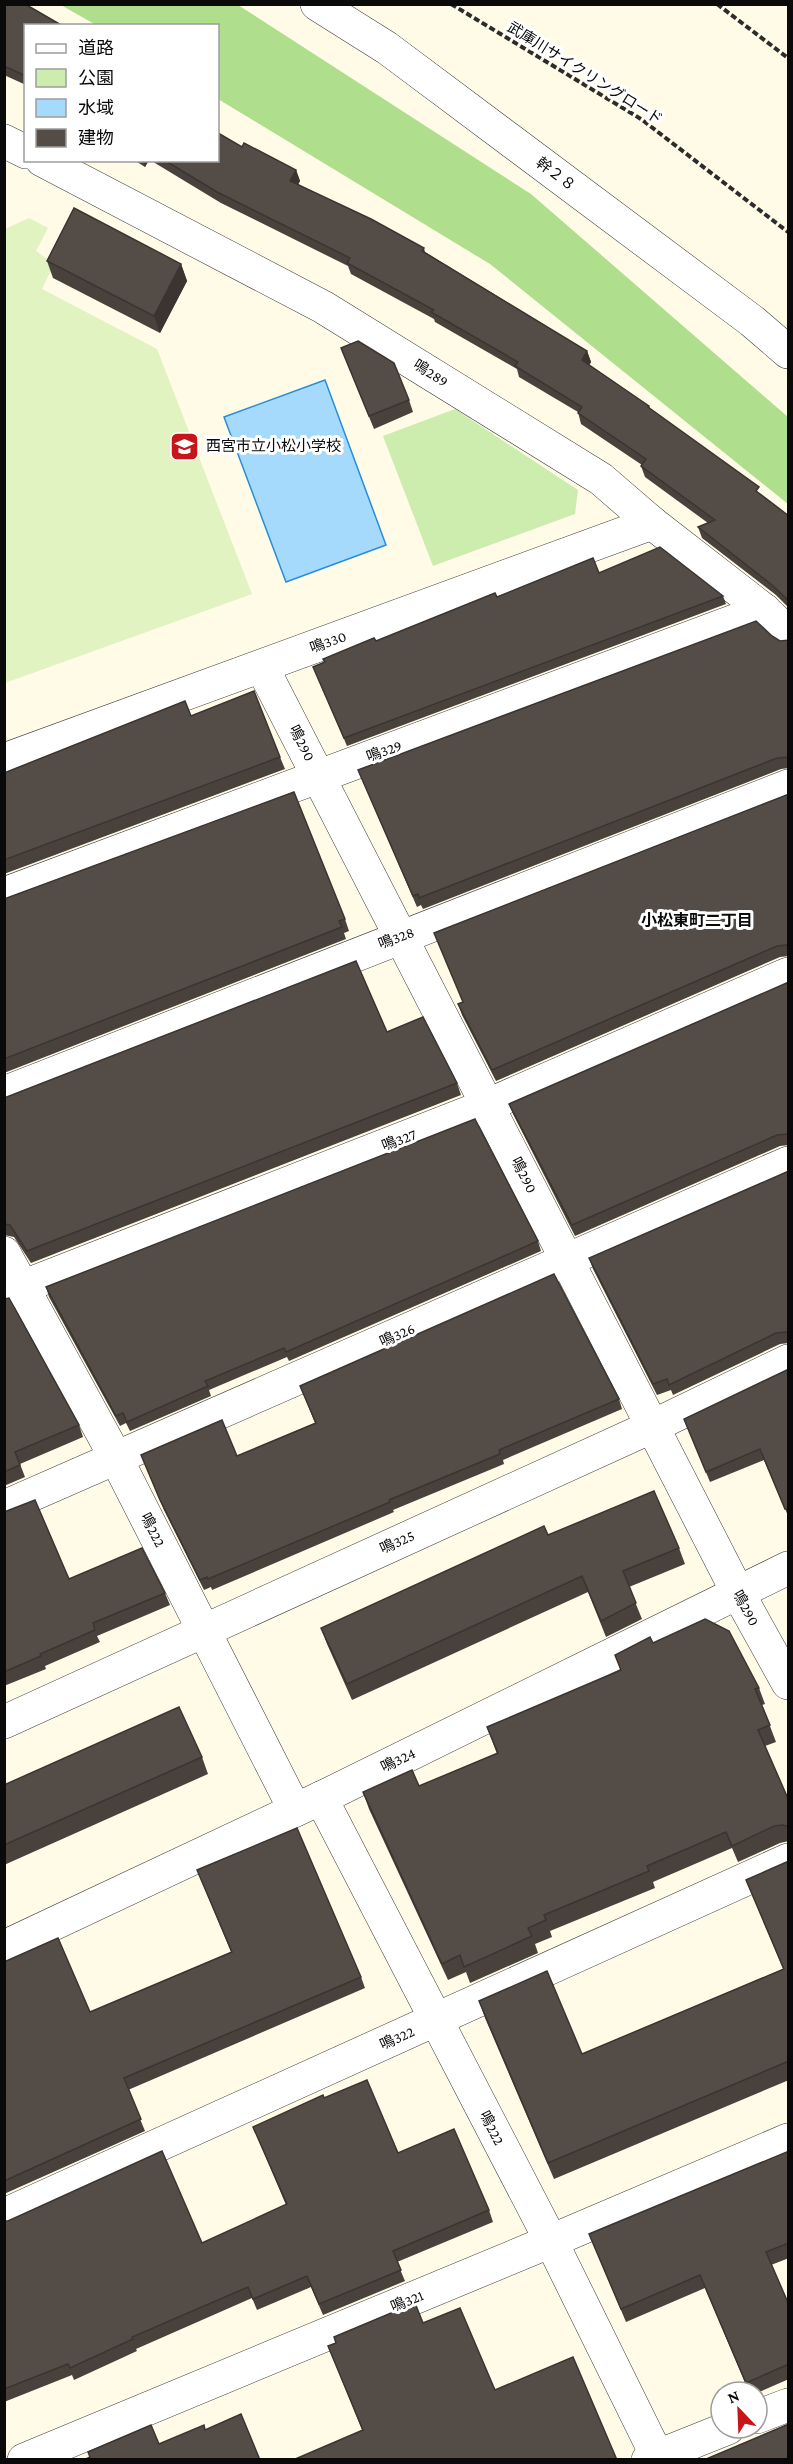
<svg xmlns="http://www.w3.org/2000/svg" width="793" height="2464" viewBox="0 0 793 2464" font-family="'Crimson Pro','Noto Sans JP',serif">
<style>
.green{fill:#cdedae}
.forest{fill:#afdf8c}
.pitch{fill:#e0f3c0}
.water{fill:#a6dafc;stroke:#268eda;stroke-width:1.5}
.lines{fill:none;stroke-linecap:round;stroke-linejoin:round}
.minor-casing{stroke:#3d3d3d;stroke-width:34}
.tertiary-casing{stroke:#3d3d3d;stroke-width:34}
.path{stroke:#2c2c2c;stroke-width:4;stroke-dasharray:6 3;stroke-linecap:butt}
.minor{stroke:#fff;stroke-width:33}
.tertiary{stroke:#fff;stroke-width:33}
.wall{fill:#48413c}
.shaded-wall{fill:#3b3531}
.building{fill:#544c46;stroke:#3b3531;stroke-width:1.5}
.labels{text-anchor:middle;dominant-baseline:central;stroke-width:6;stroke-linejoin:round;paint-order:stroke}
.street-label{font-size:15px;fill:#0a0a0a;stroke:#fff}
.poi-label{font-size:15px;fill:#0a0a0a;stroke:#fff;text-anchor:start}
.neighbourhood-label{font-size:16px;font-weight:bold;fill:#0a0a0a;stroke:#fff}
</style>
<rect width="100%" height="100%" fill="#fffbe7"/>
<!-- green -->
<polygon class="green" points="455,409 578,490 575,514 433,566 383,436"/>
<!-- forest -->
<polygon class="forest" points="61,5 238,5 531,194 788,417 788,504 490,264 218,99 218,26 96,25"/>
<!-- pitch -->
<polygon class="pitch" points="29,218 48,228 36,251 54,264 42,289 157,349 252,594 5,683 5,229"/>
<!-- water -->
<polygon class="water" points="325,380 386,545 286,582 224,417"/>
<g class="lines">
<defs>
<g id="minor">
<polyline points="4,141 26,152"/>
<polyline points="42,160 323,307 601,479 652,523 764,610 788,633"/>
<polyline points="262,667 738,1593 788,1683"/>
<polyline points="4,760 652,523"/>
<polyline points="4,894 764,610"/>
<polyline points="4,1093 788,786"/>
<polyline points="4,1253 116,1458 295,1810"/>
<polyline points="4,1294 488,1105 788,974"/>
<polyline points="4,1507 788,1163"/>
<polyline points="4,1722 653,1426 788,1361"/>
<polyline points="321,1798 551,2241 659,2460"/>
<polyline points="4,1947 321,1798 788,1568"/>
<polyline points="4,2215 788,1860"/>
<polyline points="757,2417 788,2405"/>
<polyline points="24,2460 551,2241 788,2140"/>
<polyline points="648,2460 728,2428"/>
</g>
<polyline id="tertiary" points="317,4 387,48 752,321 788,352"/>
</defs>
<!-- minor casing -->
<use href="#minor" class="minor-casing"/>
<!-- tertiary casing -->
<use href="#tertiary" class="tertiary-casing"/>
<!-- path -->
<g class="path">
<polyline points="451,4 641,119 788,232"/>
<polyline points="717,4 788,58"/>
</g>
<!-- minor -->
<use href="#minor" class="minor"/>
<!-- tertiary -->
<use href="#tertiary" class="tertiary"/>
</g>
<!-- wall -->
<g class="wall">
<polygon points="4,4 26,26 26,85 4,75"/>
<polygon points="242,147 296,170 300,181 298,184 424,248 425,252 587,351 591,362 589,365 649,406 650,409 789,516 789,608 776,595 702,538 698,527 708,523 645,477 641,466 642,465 581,424 578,412 519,377 517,369 435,322 434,319 351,274 348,266 221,203 150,160 218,160"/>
<polygon points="134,160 149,160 145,167"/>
<polygon points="47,261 181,264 187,281 160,333 53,278"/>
<polygon points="341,348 409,400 413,412 374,429"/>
<polygon points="599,573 723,596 726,604 347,746 313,667 376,641 497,597"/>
<polygon points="772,636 780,641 789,640 789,768 781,769 423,909 421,905 417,907 358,770"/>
<polygon points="191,716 280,757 285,769 4,874 4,773"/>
<polygon points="789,794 789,956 780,957 496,1081 462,1015 458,1004 463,1002 434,933"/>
<polygon points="4,899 345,919 349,931 344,933 346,939 4,1073"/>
<polygon points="789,982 789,1145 780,1146 575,1236 513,1114 509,1104"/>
<polygon points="387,1032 457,1083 461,1095 31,1263 14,1237 4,1235 4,1098"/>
<polygon points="789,1171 789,1343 780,1344 673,1395 671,1390 657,1395 593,1269 589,1258"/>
<polygon points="538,1241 541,1251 289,1361 287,1357 209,1390 211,1396 130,1431 126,1423 120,1426 49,1297 46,1287"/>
<polygon points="4,1299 79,1425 83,1437 20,1464 25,1477 4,1486"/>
<polygon points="789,1369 789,1518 764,1460 710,1482 684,1419"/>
<polygon points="300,1386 619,1399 622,1409 503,1460 504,1464 393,1510 394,1512 212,1590 211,1587 204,1590 164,1510 141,1455 237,1456 315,1423"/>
<polygon points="4,1512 69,1579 165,1593 170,1605 97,1636 100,1642 45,1666 46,1669 4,1686"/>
<polygon points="548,1535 679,1548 685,1564 629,1587 642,1619 606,1637 588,1592 352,1700 327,1644 321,1628"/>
<polygon points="653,1643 759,1688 765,1704 762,1705 776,1742 765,1746 789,1801 789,1841 780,1843 738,1862 732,1848 653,1882 655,1888 550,1931 552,1937 535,1944 538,1953 470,1983 466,1972 448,1980 369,1809 363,1792 419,1786 497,1754 487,1727 621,1671 615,1655"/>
<polygon points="202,1757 208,1774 4,1865 4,1785"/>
<polygon points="789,1861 789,2080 554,2179 485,2018 479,2001 582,2054 783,1969 746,1880"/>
<polygon points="197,1870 361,1977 365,1988 128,2090 145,2131 4,2194 4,1962 90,2012 231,1952"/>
<polygon points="324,2098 398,2153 489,2210 493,2222 397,2262 405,2281 323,2315 311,2287 257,2310 252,2298 136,2349 137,2351 74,2380 72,2375 4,2402 4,2221 202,2243 286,2205 253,2127"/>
<polygon points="789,2151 789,2258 771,2265 789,2305 789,2379 757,2393 749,2392 705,2288 626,2322 589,2234"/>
<polygon points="423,2323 495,2390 362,2430 328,2346"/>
</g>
<!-- shaded-wall -->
<g class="shaded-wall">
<polygon points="143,160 149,160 145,167"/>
<polygon points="296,170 300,181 294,192 290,181"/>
<polygon points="181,264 187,281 160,333 154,316"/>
<polygon points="587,351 591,362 586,371 582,360"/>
</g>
<!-- building -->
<g class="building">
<polygon points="4,4 25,4 63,26 26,26 26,76 4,66"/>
<polygon points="218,133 242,147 244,143 296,170 290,181 371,219 424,248 422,251 587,351 582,360 649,406 648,407 759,487 756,491 789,516 789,601 772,585 698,527 715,520 641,466 646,459 578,413 582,407 515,366 518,362 431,312 434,310 347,263 350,258 217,192 164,160 218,160"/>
<polygon points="74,208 181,264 154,316 47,261"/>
<polygon points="358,341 394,363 409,400 369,416 341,348"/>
<polygon points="660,547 723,596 344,738 313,667 325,662 323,659 374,638 376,641 495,593 497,597 593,558 599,573"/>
<polygon points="756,621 772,636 780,641 789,640 789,757 777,758 419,898 418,894 413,896 358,770"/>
<polygon points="254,691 280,757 4,860 4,773 185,701 191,716"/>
<polygon points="294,792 345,919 339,921 342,927 4,1059 4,899"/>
<polygon points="789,794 789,945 787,945 777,946 492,1070 458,1004 463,1002 434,933"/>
<polygon points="356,961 387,1032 423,1017 457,1083 27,1251 10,1225 4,1224 4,1098"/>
<polygon points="789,982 789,1135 787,1134 777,1135 572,1225 509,1104"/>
<polygon points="475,1119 538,1241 286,1352 284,1348 205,1381 208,1386 127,1422 123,1413 116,1416 46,1287"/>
<polygon points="789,1171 789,1333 786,1332 776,1333 669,1385 667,1379 653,1384 589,1258"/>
<polygon points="554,1274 619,1399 499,1450 500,1454 389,1500 390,1502 208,1579 207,1577 200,1580 160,1500 141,1455 222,1420 237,1456 316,1423 300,1386"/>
<polygon points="9,1298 79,1425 15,1452 20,1465 4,1472 4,1299"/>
<polygon points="789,1369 789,1508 785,1509 760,1449 706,1472 684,1419"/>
<polygon points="654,1491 679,1548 623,1571 636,1603 601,1621 582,1576 347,1684 321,1628 544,1526 548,1535"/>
<polygon points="35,1500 69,1579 142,1548 165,1593 93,1623 95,1630 40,1654 41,1656 4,1672 4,1512"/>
<polygon points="705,1619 729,1631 759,1688 755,1689 770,1725 758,1730 789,1801 789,1827 783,1825 774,1826 732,1846 726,1832 647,1866 649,1871 544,1915 546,1920 528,1928 532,1936 464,1967 460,1955 442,1964 363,1792 412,1770 419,1786 498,1753 487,1727 621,1670 615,1655 650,1637 653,1643"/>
<polygon points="179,1707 202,1757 4,1845 4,1785"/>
<polygon points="297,1828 361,1977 124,2078 141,2119 4,2181 4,1962 58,1938 90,2012 232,1952 197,1870"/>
<polygon points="789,1861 789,2061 548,2163 479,2001 547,1971 582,2054 784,1969 746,1880"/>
<polygon points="367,2080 398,2153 454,2129 489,2210 393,2251 401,2270 319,2304 307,2276 253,2299 248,2287 132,2337 133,2339 70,2368 68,2364 4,2389 4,2221 8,2221 162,2151 202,2243 287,2204 253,2127 323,2095 324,2098"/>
<polygon points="789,2151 789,2243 766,2252 789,2305 789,2364 746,2383 700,2275 621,2309 589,2234"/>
<polygon points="415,2303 423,2323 460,2308 495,2390 573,2357 617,2460 293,2460 363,2430 328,2346 336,2343 334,2337"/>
<polygon points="241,2414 260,2460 84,2460 90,2457 88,2452 151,2425 159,2444 204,2425 205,2430"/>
<polygon points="789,2424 789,2460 704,2460"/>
</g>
<!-- icons -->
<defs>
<symbol id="school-square" viewBox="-11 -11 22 22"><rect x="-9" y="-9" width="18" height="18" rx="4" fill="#c6161a" stroke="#fff"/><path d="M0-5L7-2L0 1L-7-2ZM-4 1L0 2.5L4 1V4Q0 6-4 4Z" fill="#fff"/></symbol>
</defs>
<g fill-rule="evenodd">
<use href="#school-square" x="168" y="430" width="33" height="33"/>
</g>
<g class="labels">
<!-- street labels -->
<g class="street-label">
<text transform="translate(585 73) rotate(32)">武庫川サイクリングロード</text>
<text transform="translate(556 174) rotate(37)">幹２８</text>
<text transform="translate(431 373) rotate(32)">鳴289</text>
<text transform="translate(328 642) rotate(-20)">鳴330</text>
<text transform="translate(302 743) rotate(63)">鳴290</text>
<text transform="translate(384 751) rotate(-20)">鳴329</text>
<text transform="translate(396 938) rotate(-21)">鳴328</text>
<text transform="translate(399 1140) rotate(-21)">鳴327</text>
<text transform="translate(524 1175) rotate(63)">鳴290</text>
<text transform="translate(397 1335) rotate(-24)">鳴326</text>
<text transform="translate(153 1530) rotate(63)">鳴222</text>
<text transform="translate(397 1542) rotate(-24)">鳴325</text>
<text transform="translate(746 1608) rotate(61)">鳴290</text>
<text transform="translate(398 1760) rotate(-26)">鳴324</text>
<text transform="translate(397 2038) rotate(-24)">鳴322</text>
<text transform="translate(492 2128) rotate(63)">鳴222</text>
<text transform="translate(407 2301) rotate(-22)">鳴321</text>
</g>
<!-- poi labels -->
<g class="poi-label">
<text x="206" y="446">西宮市立小松小学校</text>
</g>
<!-- neighbourhood labels -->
<g class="neighbourhood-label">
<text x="697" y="920">小松東町二丁目</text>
</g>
</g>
<!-- border -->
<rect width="793" height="2464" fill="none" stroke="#0a0a0a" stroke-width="12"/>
<!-- legend -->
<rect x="24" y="24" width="195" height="138" fill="#ffffff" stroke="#9d9d9d" stroke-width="1.5"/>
<rect x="36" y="44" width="30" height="9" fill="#ffffff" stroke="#9d9d9d" stroke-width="1.5"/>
<text x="78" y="54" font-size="18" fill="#0a0a0a">道路</text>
<rect x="36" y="69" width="30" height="18" fill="#cdedae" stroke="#9d9d9d" stroke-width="1.5"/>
<text x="78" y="84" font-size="18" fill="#0a0a0a">公園</text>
<rect x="36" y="99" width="30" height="18" fill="#a6dafc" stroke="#9d9d9d" stroke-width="1.5"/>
<text x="78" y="114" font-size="18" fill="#0a0a0a">水域</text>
<rect x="36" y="129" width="30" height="18" fill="#544c46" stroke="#9d9d9d" stroke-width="1.5"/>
<text x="78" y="144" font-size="18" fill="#0a0a0a">建物</text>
<!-- north arrow -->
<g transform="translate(739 2410) rotate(337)"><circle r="28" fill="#ffffff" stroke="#9d9d9d" stroke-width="1.5"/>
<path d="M0-4.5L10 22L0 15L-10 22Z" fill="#c6161a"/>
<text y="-9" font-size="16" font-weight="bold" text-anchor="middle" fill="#0a0a0a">N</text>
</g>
</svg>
